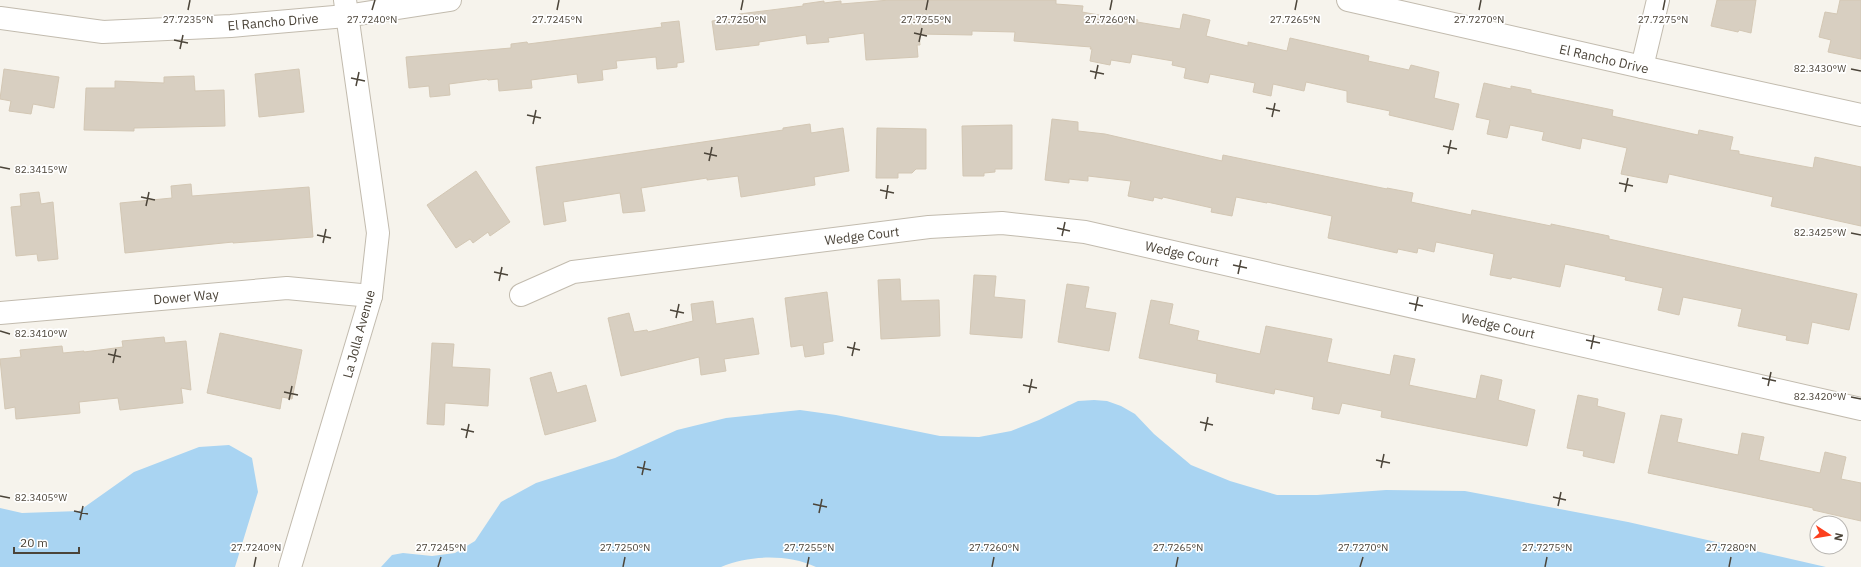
<svg xmlns="http://www.w3.org/2000/svg" width="1861" height="567" viewBox="0 0 1861 567" font-family="'IBM Plex Sans',sans-serif">
<style>
.water{fill:#a9d4f2}
.building{fill:#d8cfc1;stroke:#d3c7b4}
.lines{fill:none;stroke-linecap:round;stroke-linejoin:round}
.minor-casing{stroke:#c2bbae;stroke-width:24}
.minor{stroke:#fff;stroke-width:22}
.ticks{fill:none;stroke:#4b4439;stroke-width:1.5}
.labels{text-anchor:middle;dominant-baseline:central;stroke-width:3.5;stroke-linejoin:round;paint-order:stroke}
.street-label{font-size:13px;fill:#4b4439;stroke:#fff}
.ticks-label{font-size:10px;text-anchor:middle;fill:#4b4439;stroke:#fff;stroke-width:3.5;stroke-linejoin:round;paint-order:stroke}
</style>
<rect width="100%" height="100%" fill="#f6f3ec"/>
<!-- water -->
<g class="water">
<path d="M 1094,400 L 1107,401 L 1121,406 L 1135,414 L 1154,434 L 1191,465 L 1230,481 L 1277,495 L 1317,495 L 1386,490 L 1465,491 L 1628,522 L 1826,567 L 816,567 C 787,554 750,555 721,567 L 381,567 L 392,555 L 403,553 L 432,556 L 455,553 L 475,541 L 501,502 L 536,483 L 615,458 L 677,430 L 726,418 L 800,410 L 836,415 L 940,436 L 979,437 L 1011,431 L 1039,420 L 1078,401 Z"/>
<polygon points="229,445 252,458 258,492 235,567 0,567 0,508 22,513 79,511 134,472 199,447"/>
</g>
<!-- building -->
<g class="building">
<polygon points="890,0 1056,0 1056,4 1083,6 1082,12 1116,18 1116,16 1138,20 1137,22 1180,29 1183,14 1210,20 1206,36 1248,46 1248,42 1287,51 1290,38 1369,56 1368,61 1409,70 1411,65 1439,72 1434,98 1459,104 1453,130 1389,115 1390,111 1347,102 1347,91 1306,82 1304,91 1273,84 1271,96 1253,92 1255,83 1210,74 1208,83 1184,78 1186,68 1172,65 1173,61 1132,54 1130,63 1111,60 1110,65 1090,61 1092,49 1090,49 1091,47 1014,41 1015,32 972,31 972,35 919,34 920,45 917,45 918,57 866,60 864,33 828,38 829,42 807,44 806,35 759,42 759,45 716,50 712,21 739,18 739,14 803,6 803,4 824,1 824,3 841,1 841,4"/>
<polygon points="1717,0 1756,0 1751,33 1739,30 1738,32 1711,26"/>
<polygon points="1840,0 1861,0 1861,59 1828,52 1831,40 1819,37 1825,12 1837,14"/>
<polygon points="679,21 684,62 677,63 677,67 657,69 656,57 616,61 617,68 602,70 603,80 578,83 577,74 531,80 532,88 499,91 498,79 488,80 487,79 449,84 450,95 430,97 429,86 409,88 406,57 511,48 511,44 527,42 528,44 662,27 661,23"/>
<polygon points="4,69 59,77 54,108 33,104 31,114 9,111 11,101 0,99"/>
<polygon points="299,69 304,112 259,117 255,74"/>
<polygon points="194,76 195,91 224,90 225,126 134,128 134,131 84,130 86,88 115,88 115,81 164,83 164,77"/>
<polygon points="1484,83 1511,89 1511,86 1531,90 1531,93 1613,110 1612,116 1698,135 1699,130 1733,137 1730,150 1739,151 1739,154 1813,168 1815,157 1861,167 1861,226 1771,206 1773,197 1669,174 1667,183 1621,174 1627,148 1582,138 1580,149 1542,140 1544,132 1510,125 1507,138 1487,134 1490,120 1476,117"/>
<polygon points="1052,119 1078,122 1078,131 1105,134 1222,161 1223,155 1387,189 1387,188 1413,193 1411,202 1471,215 1472,210 1551,226 1551,224 1609,236 1609,239 1857,294 1849,330 1812,322 1808,344 1786,340 1787,336 1738,326 1742,309 1683,297 1679,315 1658,310 1663,288 1625,280 1626,277 1565,264 1560,287 1512,277 1511,279 1490,275 1494,254 1436,242 1434,252 1418,248 1417,253 1398,249 1397,253 1328,238 1332,216 1267,202 1267,203 1236,197 1232,216 1211,212 1212,208 1163,197 1162,199 1154,197 1153,201 1128,196 1131,181 1088,176 1088,181 1069,179 1069,183 1045,180"/>
<polygon points="810,124 811,133 843,128 849,171 814,177 815,185 741,197 738,176 707,180 707,178 641,188 645,211 623,213 620,193 563,202 566,221 544,225 536,167 783,130 783,128"/>
<polygon points="1012,125 1012,169 995,169 995,172 984,173 984,176 963,176 962,126"/>
<polygon points="877,128 926,129 926,169 916,169 912,173 898,173 898,178 876,178"/>
<polygon points="476,171 510,222 490,236 488,232 473,243 470,239 456,248 427,205"/>
<polygon points="191,184 192,196 309,187 313,237 233,243 233,242 125,253 120,203 172,198 171,186"/>
<polygon points="39,192 41,204 53,202 58,259 38,261 37,254 16,256 11,207 21,206 20,194"/>
<polygon points="974,275 996,276 994,297 1025,300 1022,338 970,334"/>
<polygon points="900,279 901,301 939,300 940,336 881,339 878,280"/>
<polygon points="1067,284 1089,287 1085,308 1116,313 1109,351 1058,342"/>
<polygon points="827,292 833,341 823,343 824,354 805,357 803,345 791,347 785,298"/>
<polygon points="1151,300 1173,304 1169,324 1199,331 1197,340 1260,354 1266,326 1332,339 1327,362 1390,375 1394,355 1415,359 1409,385 1476,399 1481,375 1502,380 1498,400 1535,410 1527,446 1381,417 1382,411 1342,403 1339,414 1312,409 1314,397 1275,389 1274,394 1216,382 1217,374 1139,358"/>
<polygon points="713,301 716,324 753,318 759,354 724,359 726,371 701,375 699,357 621,376 608,318 629,313 634,332 647,330 648,332 693,321 691,304"/>
<polygon points="220,333 302,350 292,399 282,397 280,409 207,393"/>
<polygon points="164,337 165,343 186,341 191,390 181,388 183,403 120,410 118,398 79,402 80,413 16,419 15,407 5,409 0,359 21,357 20,350 62,346 63,353 84,351 84,352 123,347 122,341"/>
<polygon points="432,343 454,344 452,367 490,369 488,406 445,403 444,425 427,424"/>
<polygon points="551,372 557,393 586,385 596,421 545,435 530,378"/>
<polygon points="1578,395 1598,399 1597,406 1625,413 1614,463 1583,456 1584,451 1567,448"/>
<polygon points="1661,415 1682,419 1677,442 1738,455 1742,433 1764,437 1759,460 1820,473 1825,452 1846,457 1841,479 1861,483 1861,521 1813,510 1813,508 1648,473"/>
</g>
<g class="lines">
<defs>
<g id="minor">
<polyline points="1348,0 1642,67 1861,115"/>
<polyline points="0,18 103,32 231,26 346,16 450,0"/>
<polyline points="1642,67 1658,0"/>
<polyline points="521,295 573,272 929,227 1002,223 1085,232 1861,409"/>
<polyline points="0,313 287,288 371,296"/>
<polyline points="290,567 371,296 378,233 345,0"/>
</g>
</defs>
<!-- minor casing -->
<use href="#minor" class="minor-casing"/>
<!-- minor -->
<use href="#minor" class="minor"/>
</g>
<!-- ticks -->
<path class="ticks" d="M 188,10 L 190,0M 372,10 L 375,0M 557,10 L 559,0M 741,10 L 743,0M 926,10 L 928,0M 1110,10 L 1112,0M 1295,10 L 1297,0M 1479,10 L 1481,0M 1663,10 L 1665,0M 914,33 L 927,36M 174,40 L 188,43M 919,42 L 922,28M 180,49 L 183,35M 1851,69 L 1861,71M 1090,71 L 1104,74M 351,78 L 365,81M 1095,79 L 1098,65M 356,86 L 359,72M 1266,108 L 1280,111M 527,115 L 541,118M 1272,117 L 1275,103M 533,124 L 536,110M 1443,146 L 1457,149M 704,153 L 717,156M 1448,154 L 1451,140M 709,161 L 712,147M 0,167 L 10,169M 1619,183 L 1633,186M 880,190 L 894,193M 1625,192 L 1628,178M 141,197 L 155,200M 886,199 L 888,185M 146,206 L 149,192M 1057,228 L 1070,231M 1851,233 L 1861,235M 317,235 L 331,238M 1062,236 L 1065,222M 323,243 L 326,229M 1233,265 L 1247,268M 494,272 L 508,275M 1238,274 L 1241,260M 499,281 L 502,267M 1409,303 L 1423,306M 670,310 L 684,313M 1415,311 L 1418,297M 676,318 L 679,304M 0,331 L 10,334M 1586,340 L 1600,343M 847,347 L 860,350M 1591,349 L 1594,335M 108,354 L 121,357M 852,356 L 855,342M 113,363 L 116,349M 1762,378 L 1776,381M 1023,385 L 1037,388M 1768,386 L 1771,372M 284,392 L 298,395M 1029,393 L 1032,379M 1851,397 L 1861,399M 289,400 L 292,386M 1200,422 L 1213,425M 461,429 L 474,432M 1205,431 L 1208,417M 466,438 L 469,424M 1376,460 L 1390,463M 637,467 L 651,470M 1381,468 L 1384,454M 642,475 L 645,461M 0,496 L 10,498M 1553,497 L 1566,500M 813,504 L 827,507M 1558,506 L 1561,492M 74,511 L 88,514M 819,513 L 822,499M 80,520 L 83,506M 254,567 L 256,557M 438,567 L 441,557M 623,567 L 625,557M 807,567 L 809,557M 992,567 L 994,557M 1176,567 L 1178,557M 1360,567 L 1363,557M 1545,567 L 1547,557M 1729,567 L 1731,557"/>
<g class="labels">
<!-- street labels -->
<g class="street-label">
<text transform="translate(273 22) rotate(-5)">El Rancho Drive</text>
<text transform="translate(1604 59) rotate(13)">El Rancho Drive</text>
<text transform="translate(862 236) rotate(-7)">Wedge Court</text>
<text transform="translate(1182 254) rotate(13)">Wedge Court</text>
<text transform="translate(186 297) rotate(-5)">Dower Way</text>
<text transform="translate(1498 326) rotate(13)">Wedge Court</text>
<text transform="translate(359 334) rotate(-75)">La Jolla Avenue</text>
</g>
</g>
<g class="ticks-label">
<text x="188" y="23">27.7235°N</text>
<text x="372" y="23">27.7240°N</text>
<text x="557" y="23">27.7245°N</text>
<text x="741" y="23">27.7250°N</text>
<text x="926" y="23">27.7255°N</text>
<text x="1110" y="23">27.7260°N</text>
<text x="1295" y="23">27.7265°N</text>
<text x="1479" y="23">27.7270°N</text>
<text x="1663" y="23">27.7275°N</text>
<text x="1820" y="72">82.3430°W</text>
<text x="41" y="173">82.3415°W</text>
<text x="1820" y="236">82.3425°W</text>
<text x="41" y="337">82.3410°W</text>
<text x="1820" y="400">82.3420°W</text>
<text x="41" y="501">82.3405°W</text>
<text x="256" y="551">27.7240°N</text>
<text x="441" y="551">27.7245°N</text>
<text x="625" y="551">27.7250°N</text>
<text x="809" y="551">27.7255°N</text>
<text x="994" y="551">27.7260°N</text>
<text x="1178" y="551">27.7265°N</text>
<text x="1363" y="551">27.7270°N</text>
<text x="1547" y="551">27.7275°N</text>
<text x="1731" y="551">27.7280°N</text>
</g>
<!-- north arrow -->
<g transform="translate(1829 535) rotate(102)"><circle r="19" fill="#ffffff" stroke="#b7b4b0"/>
<path d="M0-3L7 15L0 10L-7 15Z" fill="#fc3f1d"/>
<text y="-6" font-size="11" font-weight="bold" text-anchor="middle" fill="#4b4439">N</text>
</g>
<!-- scale -->
<path d="M14 547v6h65v-6" fill="none" stroke="#4b4439" stroke-width="2"/>
<text x="20" y="547" font-size="12" fill="#4b4439" stroke="#ffffff" stroke-width="3" paint-order="stroke">20 m</text>
</svg>
